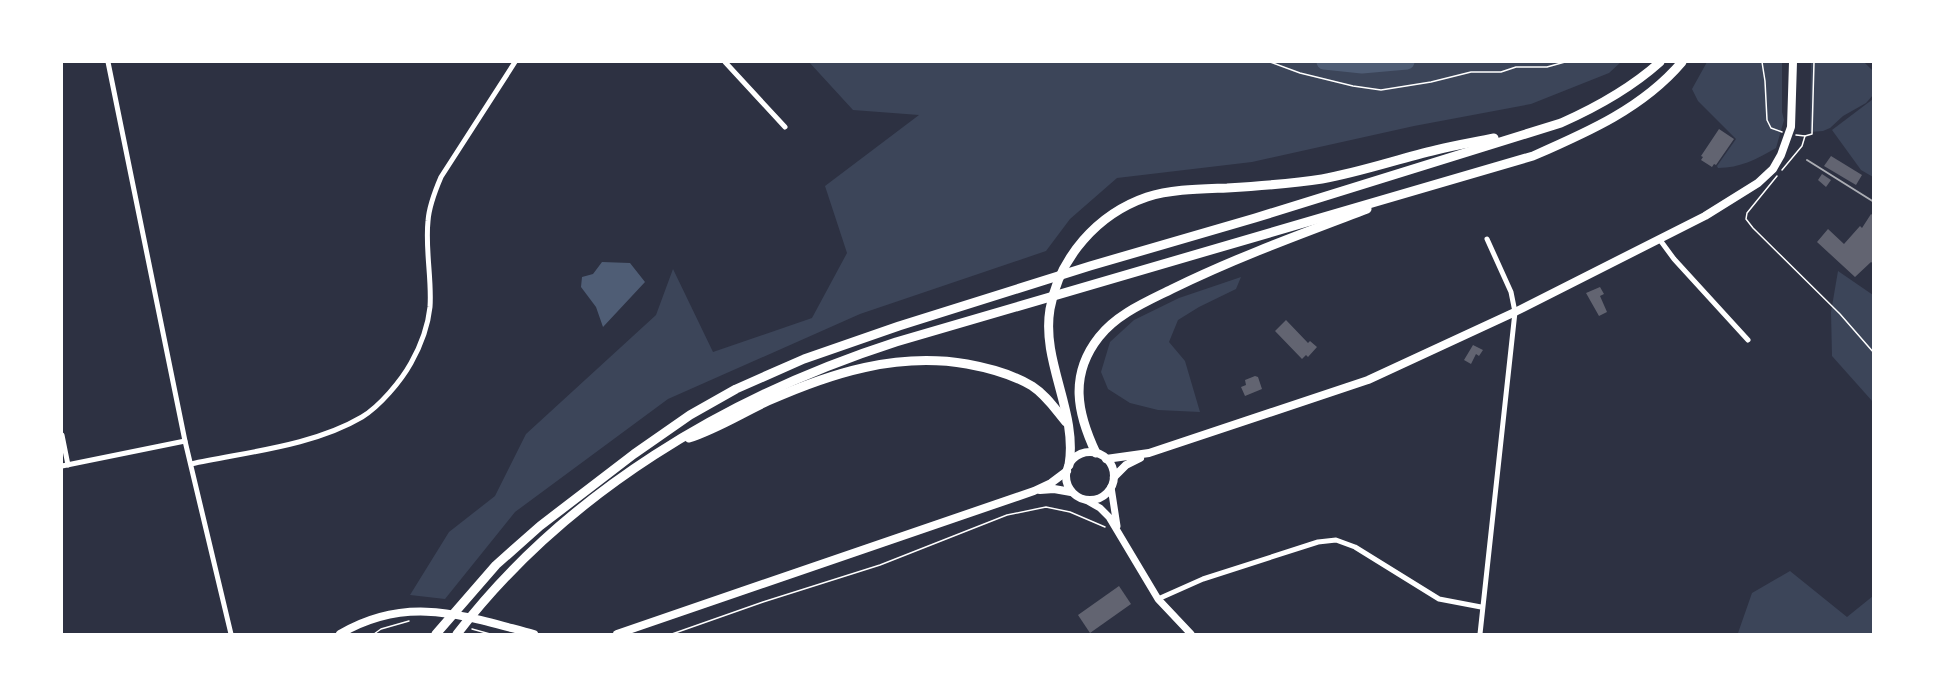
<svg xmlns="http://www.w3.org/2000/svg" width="1935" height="696" viewBox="0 0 1935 696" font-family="'Playfair Display',serif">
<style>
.green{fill:#3c4559}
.water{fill:#4f5d75}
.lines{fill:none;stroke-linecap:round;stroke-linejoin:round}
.river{stroke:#4f5d75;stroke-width:15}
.building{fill:#626471}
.path{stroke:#fff;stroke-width:1.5}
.minor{stroke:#fff;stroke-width:5}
.secondary{stroke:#fff;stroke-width:7}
.primary{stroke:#fff;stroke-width:8}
.motorway{stroke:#fff;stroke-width:9}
.rail{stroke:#abadb3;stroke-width:2}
</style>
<rect width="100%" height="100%" fill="#2d3142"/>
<!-- green -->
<g class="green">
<polygon points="809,62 1621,62 1609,73 1531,104 1414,126 1252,162 1117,178 1070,219 1046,251 860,314 668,399 515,512 445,599 410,595 449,532 495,496 526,434 656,315 673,269 713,352 812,318 847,253 825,186 919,115 853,110"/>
<path d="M 1707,62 L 1782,62 L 1782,112 L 1784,120 L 1776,148 C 1757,159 1740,168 1718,168 L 1717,166 L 1736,139 L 1698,101 L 1692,89 Z"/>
<polygon points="1811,62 1864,62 1873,71 1873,95 1866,103 1843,116 1830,128 1823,131 1810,132"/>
<polygon points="1873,99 1873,177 1861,170 1832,130"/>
<polygon points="1838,271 1873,295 1873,402 1832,356 1831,312"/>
<polygon points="1241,277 1236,289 1199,307 1178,320 1169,342 1185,361 1200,412 1158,410 1130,403 1108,389 1101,372 1110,342 1134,320 1179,298"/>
<polygon points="1790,571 1847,617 1873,596 1873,634 1740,634 1738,633 1752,593"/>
</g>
<!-- water -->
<polygon class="water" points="602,262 630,263 645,282 603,327 596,307 581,287 582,277 593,274"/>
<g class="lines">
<!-- river -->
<polyline class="river" points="1324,62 1362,66 1407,62"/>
</g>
<!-- building -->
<g class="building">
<polygon points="1719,129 1734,139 1716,165 1714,164 1712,167 1701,160 1703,157 1701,156"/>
<polygon points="1831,156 1862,175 1856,185 1824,166"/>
<polygon points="1822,174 1831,180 1826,187 1818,180"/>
<polygon points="1871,214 1874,216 1874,264 1871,262 1855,277 1817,242 1828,229 1844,244 1860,226 1862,228"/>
<polygon points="1600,287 1604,294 1600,296 1607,312 1599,316 1586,293"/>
<polygon points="1286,320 1308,343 1310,341 1317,347 1308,357 1306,355 1302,359 1275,331"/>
<polygon points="1473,345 1483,350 1479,356 1476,354 1471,364 1464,360"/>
<polygon points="1255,376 1258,377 1262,389 1245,396 1241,387 1246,385 1245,380"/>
<polygon points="1119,586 1131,604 1090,633 1078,615"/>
</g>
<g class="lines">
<!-- path -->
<g class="path">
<polyline points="1270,62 1300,73 1353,86 1381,90 1431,82 1471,72 1501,72 1516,67 1547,67 1565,62"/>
<polyline points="1762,62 1765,81 1767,120 1771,128 1782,132"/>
<polyline points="1796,135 1805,136"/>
<polyline points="1782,170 1802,146 1805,136 1812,134 1814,62"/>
<polyline points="1777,176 1747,213 1746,219 1753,228 1840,314 1874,353"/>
<polyline points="472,629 490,634"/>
<polyline points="374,634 381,629 409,621"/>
<polyline points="672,634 763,602 880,565 1007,515 1046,507 1070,512 1105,527"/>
</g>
<!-- minor -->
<g class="minor">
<polyline points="108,62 185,441 231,634"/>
<polyline points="725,62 785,127"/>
<polyline points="1660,240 1674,259 1748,340"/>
<polyline points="62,435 68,465"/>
<path d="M 191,464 C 246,452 313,446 362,417 C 380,406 401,381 411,363 C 420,347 428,326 430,307 C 432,279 425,249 428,221 C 429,206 435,191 441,177 L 515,62"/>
<polyline points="62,466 185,441"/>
<polyline points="1158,599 1203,579 1318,542 1336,540 1355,547 1439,599 1481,607"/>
<polyline points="1480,634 1515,312 1511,292 1487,239"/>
</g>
<!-- secondary -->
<g class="secondary">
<polyline points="1111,487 1117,526"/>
<polyline points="1086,500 1100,508 1109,517 1158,599 1191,634"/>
</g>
<!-- primary -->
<g class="primary">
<circle cx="1090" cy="476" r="24"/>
<polyline points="1106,459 1149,453 1368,380 1515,312 1705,216 1758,183 1773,169 1781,155 1791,127 1793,62"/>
<polyline points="1114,477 1126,465 1140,458"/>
<polyline points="1040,490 1054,489 1071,492"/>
<path d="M 340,634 C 408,594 464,616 534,634"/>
<polyline points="617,634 1034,491 1051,483 1067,471"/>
</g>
<!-- motorway -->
<g class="motorway">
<path d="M 689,438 C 717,429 742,413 768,401 C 831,373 897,352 967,364 C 989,368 1012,374 1032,386 C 1046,395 1055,409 1066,422"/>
<path d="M 1096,453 C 1077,413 1069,375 1099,337 C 1117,314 1146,302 1172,289 C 1235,258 1301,234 1367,209"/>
<path d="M 1069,465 C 1078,412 1041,362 1050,309 C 1059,258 1097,214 1147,197 C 1172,189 1201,189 1227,188 C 1259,186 1291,184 1322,179 C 1361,172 1398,159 1436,150 C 1456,145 1475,142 1494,138"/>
<path d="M 436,634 L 496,565 L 540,526 L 634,454 L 690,415 L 736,389 L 804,359 L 899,326 L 1090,266 L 1255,218 L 1561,123 C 1597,107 1631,88 1660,62"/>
<path d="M 457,634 C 566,492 728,396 896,342 L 1533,156 C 1588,132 1643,108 1682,62"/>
</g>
<!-- rail -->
<polyline class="rail" points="1807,160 1874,202"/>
</g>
<!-- border -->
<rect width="1935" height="696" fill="none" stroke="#ffffff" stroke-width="126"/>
</svg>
